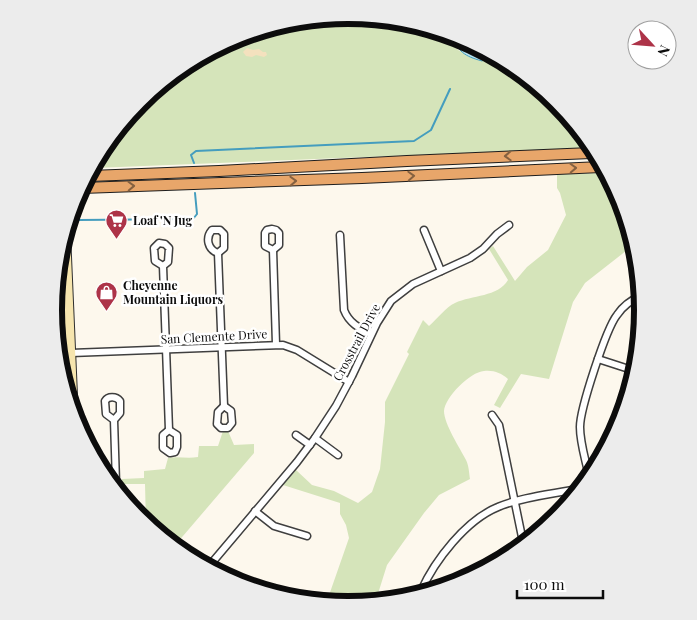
<svg xmlns="http://www.w3.org/2000/svg" width="697" height="620" viewBox="0 0 697 620" font-family="'Playfair Display',serif">
<style>
.green{fill:#d5e4ba}
.sand{fill:#f4e1be}
.water{fill:#b7e1ef;stroke:#459dbe}
.lines{fill:none;stroke-linecap:round;stroke-linejoin:round}
.stream{stroke:#459dbe;stroke-width:2}
.minor-casing{stroke:#3f3f3f;stroke-width:9}
.secondary-casing{stroke:#2e2e2e;stroke-width:11}
.trunk-casing{stroke:#1d1d1d;stroke-width:12}
.minor{stroke:#fff;stroke-width:6}
.secondary{stroke:#f6e5ae;stroke-width:9}
.trunk{stroke:#e8a66a;stroke-width:10}
.oneway{stroke:#856140}
.labels{text-anchor:middle;dominant-baseline:central;stroke-width:5;stroke-linejoin:round;paint-order:stroke}
.poi-label{font-size:12px;font-weight:bold;fill:#0c0c0c;stroke:#fff;text-anchor:start}
.street-label{font-size:12px;fill:#0c0c0c;stroke:#fff}
.rim{fill:none;stroke:#0c0c0c;stroke-width:6}
</style>
<rect width="100%" height="100%" fill="#fdf8ed"/>
<!-- green -->
<g class="green">
<polygon points="349,15 450,35 458,50 482,61 491,57 558,102 588,148 95,168 140,101 236,37"/>
<path d="M 605,173 L 621,197 L 631,247 L 585,283 L 573,302 L 549,379 L 521,374 L 500,408 L 494,405 L 508,379 C 501,373 494,370 484,371 C 470,372 445,397 444,411 C 444,424 460,448 466,460 C 469,466 469,473 470,479 L 439,495 L 424,513 L 387,565 L 376,600 L 348,605 L 327,601 L 349,538 L 346,525 L 340,514 L 340,503 L 283,485 L 296,470 L 312,485 L 334,491 L 358,503 L 372,492 L 380,469 L 385,422 L 385,402 L 409,354 L 407,352 L 423,320 L 429,326 C 437,319 446,307 455,303 C 472,295 498,297 508,280 L 489,249 L 493,246 L 515,281 L 527,267 L 548,250 L 566,215 L 560,193 L 557,188 L 557,174 Z"/>
<path d="M 223,431 L 228,431 L 234,445 L 254,444 L 254,453 L 177,543 L 146,523 L 145,484 L 122,484 L 122,479 L 144,478 L 144,471 L 165,469 L 168,458 C 178,456 187,459 198,457 L 199,446 L 218,446 Z"/>
</g>
<!-- sand -->
<polygon class="sand" points="247,48 253,50 259,49 263,52 266,52 267,55 264,57 256,55 252,57 246,56 243,52"/>
<!-- water -->
<path class="water" d="M 450,35 L 462,38 L 491,57 L 482,61 C 464,56 459,52 450,35 Z"/>
<g class="lines">
<!-- stream -->
<g class="stream">
<polyline points="194,163 191,155 196,151 414,141 431,130 450,89"/>
<polyline points="79,220 193,219 197,214 195,193"/>
</g>
<defs>
<g id="minor">
<polygon points="272,229 276,230 279,233 279,245 273,250 265,246 265,233 267,230"/>
<path d="M 212,230 L 220,230 L 224,234 L 224,248 L 218,253 C 208,250 205,238 212,230 Z"/>
<polyline points="424,230 441,271"/>
<path d="M 340,235 L 344,310 C 349,323 359,328 371,334"/>
<polyline points="273,250 276,344"/>
<polyline points="218,253 224,406"/>
<polyline points="163,266 155,261 154,248 159,243 165,244 169,248 168,262 163,266 169,430"/>
<polyline points="71,353 283,345 297,350 349,382"/>
<polyline points="598,359 632,370"/>
<polygon points="224,406 231,411 232,423 228,428 221,428 217,424 218,412"/>
<polyline points="492,415 499,425 523,542"/>
<path d="M 114,420 L 106,414 L 105,401 C 108,396 116,396 120,401 L 120,413 L 114,420 L 116,483"/>
<polygon points="169,430 177,435 177,447 175,452 170,453 163,448 163,435"/>
<polyline points="296,435 310,445"/>
<polyline points="315,438 338,455"/>
<path d="M 588,472 C 585,458 580,442 580,427 C 580,409 606,329 617,315 C 623,306 631,300 641,296"/>
<polyline points="255,511 274,526 307,536"/>
<polyline points="210,565 297,462 315,438 336,406 352,376 377,323 391,301 413,284 470,258 483,249 497,234 509,225"/>
<path d="M 421,591 C 435,560 466,520 498,507 C 521,497 553,494 577,489"/>
</g>
<polyline id="secondary" points="66,245 73,407"/>
<g id="trunk">
<polyline points="90,176 219,171 407,161 591,153"/>
<polyline points="82,188 362,178 601,167"/>
</g>
</defs>
<!-- minor casing -->
<use href="#minor" class="minor-casing"/>
<!-- secondary casing -->
<use href="#secondary" class="secondary-casing"/>
<!-- trunk casing -->
<use href="#trunk" class="trunk-casing"/>
<!-- minor -->
<use href="#minor" class="minor"/>
<!-- secondary -->
<use href="#secondary" class="secondary"/>
<!-- trunk -->
<use href="#trunk" class="trunk"/>
</g>
<!-- one-way arrows -->
<defs><path id="oneway-chevron" d="M-2-3.5L2.5 0L-2 3.5" fill="none" stroke-width="1.6" stroke-linecap="round" stroke-linejoin="round" transform="scale(1.25)"/></defs>
<g class="oneway">
<use href="#oneway-chevron" transform="translate(508 156) rotate(178)"/>
<use href="#oneway-chevron" transform="translate(573 168) rotate(-2)"/>
<use href="#oneway-chevron" transform="translate(411 176) rotate(-3)"/>
<use href="#oneway-chevron" transform="translate(293 181) rotate(-2)"/>
<use href="#oneway-chevron" transform="translate(131 186) rotate(-2)"/>
</g>
<!-- icons -->
<defs>
<symbol id="supermarket-pin" viewBox="-11 -11 22 30"><path d="M0 17L-7.5 6A9.5 9.5 0 1 1 7.5 6Z" fill="#ad3348" stroke="#fff"/><path d="M-6-5.5h2.5l.6 2H6L4.5 2H-2.5L-4.4-4H-6ZM-1.5 3.2a1.3 1.3 0 1 0 .1 0ZM3 3.2a1.3 1.3 0 1 0 .1 0Z" fill="#fff"/></symbol>
<symbol id="shop-pin" viewBox="-11 -11 22 30"><path d="M0 17L-7.5 6A9.5 9.5 0 1 1 7.5 6Z" fill="#ad3348" stroke="#fff"/><path d="M-5-2.5h2.3a2.7 3.5 0 0 1 5.4 0H5L5.5 6h-11ZM-1.5-2.5h3a1.5 2.3 0 0 0-3 0Z" fill="#fff"/></symbol>
</defs>
<g fill-rule="evenodd">
<use href="#supermarket-pin" x="104" y="208" width="25" height="34"/>
<use href="#shop-pin" x="94" y="280" width="25" height="34"/>
</g>
<g class="labels">
<!-- poi labels -->
<g class="poi-label">
<text x="133" y="220">Loaf 'N Jug</text>
<text x="123" y="285">Cheyenne<tspan x="123" dy="14">Mountain Liquors</tspan></text>
</g>
<!-- street labels -->
<g class="street-label">
<text transform="translate(214 336) rotate(-3)">San Clemente Drive</text>
<text transform="translate(356 342) rotate(-62)">Crosstrail Drive</text>
</g>
</g>
<!-- crop -->
<path d="M0 0H697V620H0ZM62 310a286 286 0 1 1 572 0a286 286 0 1 1-572 0Z" fill="#ececec" fill-rule="evenodd"/>
<path class="rim" d="M62 310a286 286 0 1 1 572 0a286 286 0 1 1-572 0Z"/>
<!-- north arrow -->
<g transform="translate(652 45) rotate(116)"><circle r="24" fill="#ffffff" stroke="#9e9e9e"/>
<path d="M0-4L9 19L0 12L-9 19Z" fill="#ad3348"/>
<text y="-8" font-size="14" font-weight="bold" text-anchor="middle" fill="#0c0c0c">N</text>
</g>
<!-- scale -->
<path d="M517 590v8h86v-8" fill="none" stroke="#0c0c0c" stroke-width="2.5"/>
<text x="524" y="590" font-size="15" fill="#0c0c0c" stroke="#ffffff" stroke-width="4" paint-order="stroke">100 m</text>
</svg>
